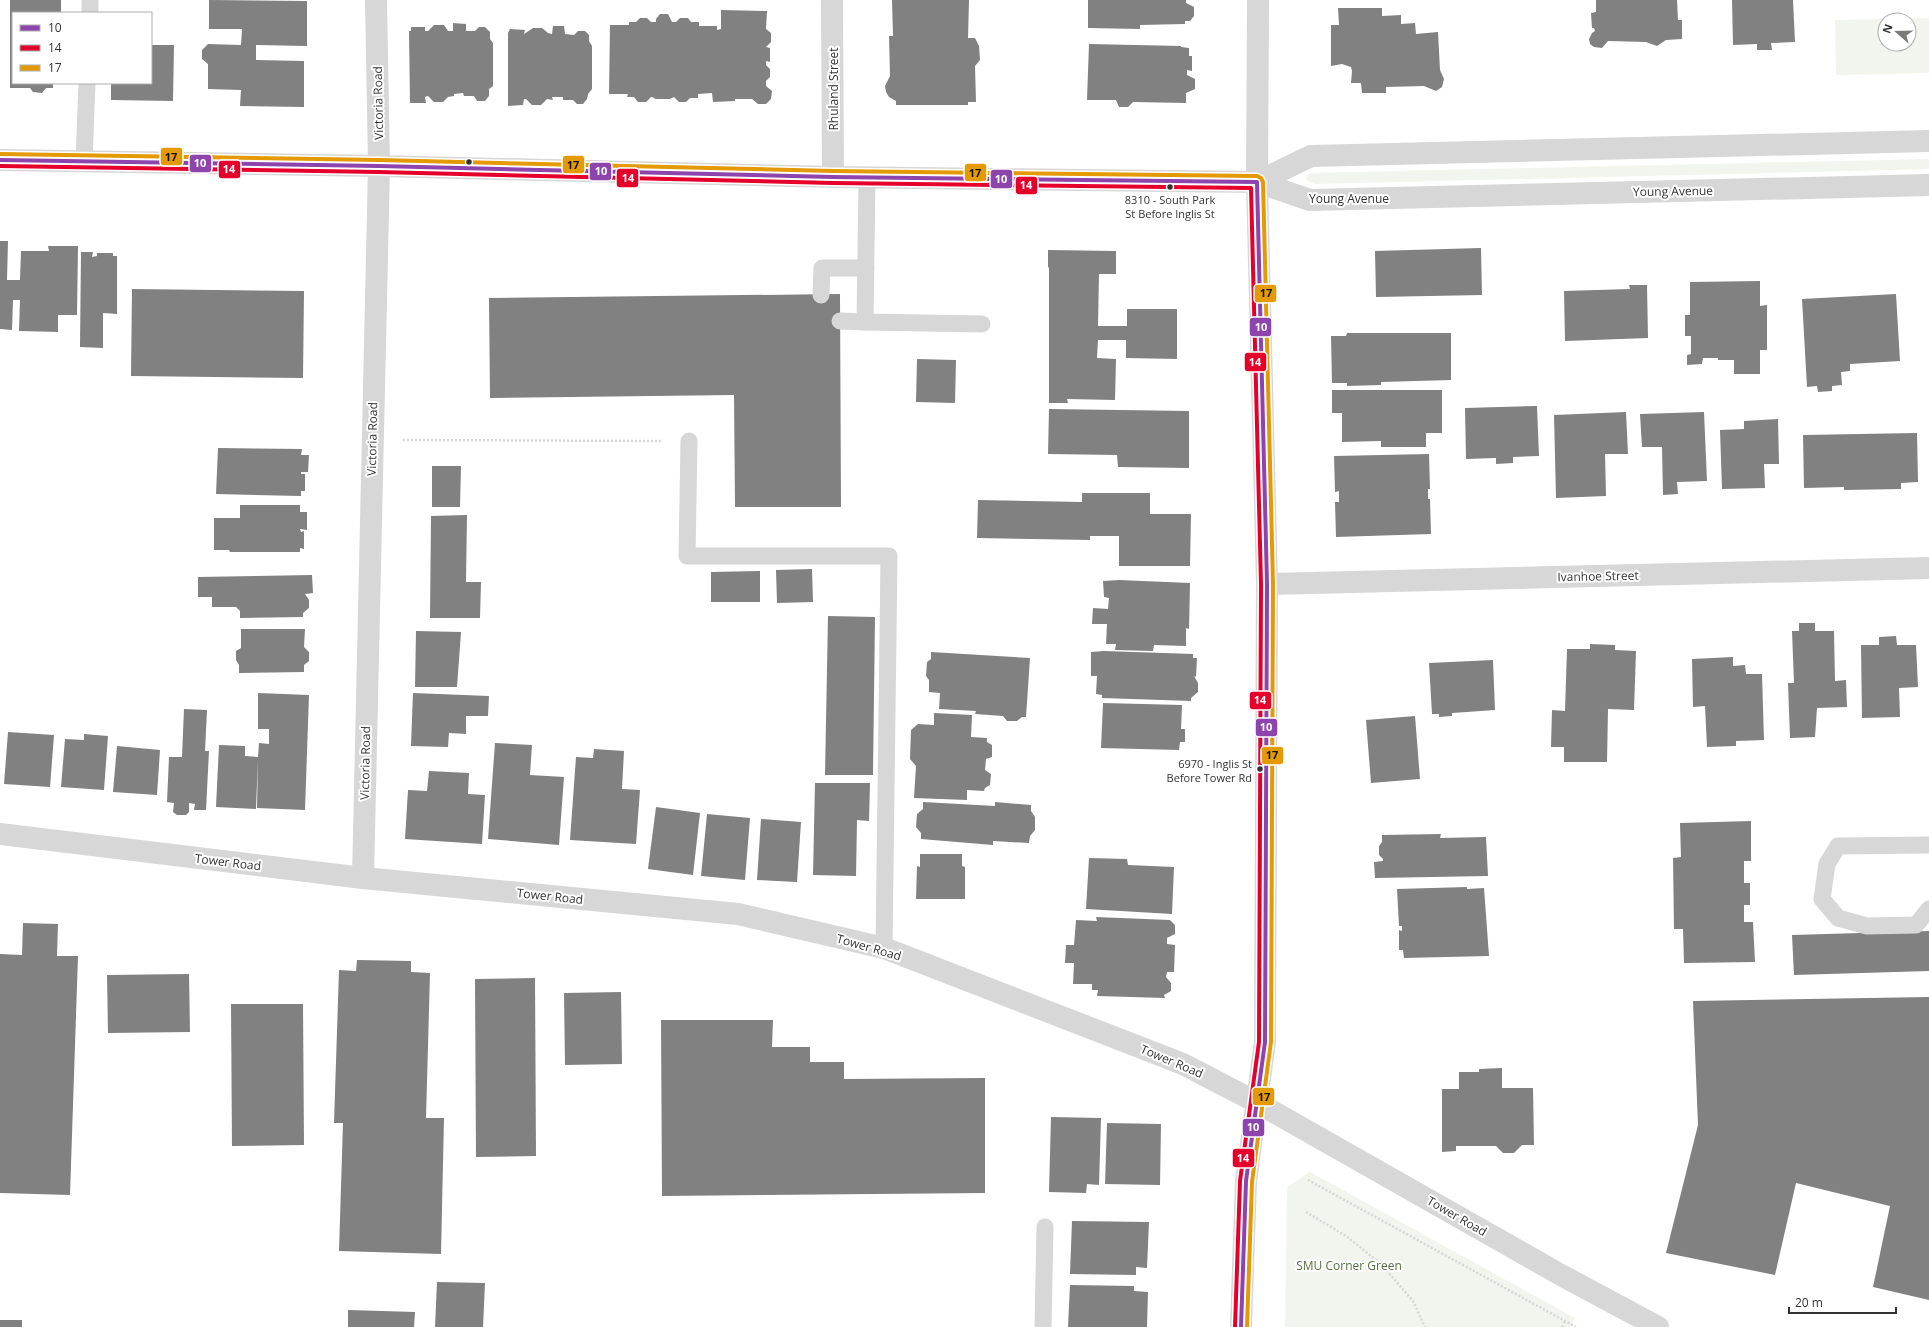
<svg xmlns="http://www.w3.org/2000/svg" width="1929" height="1327" viewBox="0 0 1929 1327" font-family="'Open Sans',sans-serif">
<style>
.green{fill:#f1f5ed;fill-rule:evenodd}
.building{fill:#818181}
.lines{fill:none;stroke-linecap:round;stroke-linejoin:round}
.path{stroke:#d6d6d6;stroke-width:2.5;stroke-dasharray:2 2;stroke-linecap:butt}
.service{stroke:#d7d7d7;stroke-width:17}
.minor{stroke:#d7d7d7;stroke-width:22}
.tertiary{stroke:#d7d7d7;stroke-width:22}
.bus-1-casing{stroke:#fff;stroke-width:7}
.bus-2-casing{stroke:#fff;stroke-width:7}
.bus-3-casing{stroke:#fff;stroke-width:7}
.bus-1{stroke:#8e44ad;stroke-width:4}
.bus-2{stroke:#e4002b;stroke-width:4}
.bus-3{stroke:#e39a05;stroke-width:4}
.bus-dot{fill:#333;stroke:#fff;stroke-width:1.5}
.labels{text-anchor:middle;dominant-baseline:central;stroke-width:4;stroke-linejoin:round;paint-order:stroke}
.bus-label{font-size:11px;fill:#333;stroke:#fff}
.street-label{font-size:12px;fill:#333;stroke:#fff}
.park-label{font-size:12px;fill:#56703f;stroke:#fff}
.line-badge{stroke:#fff;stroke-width:1.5}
.badge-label{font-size:11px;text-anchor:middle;font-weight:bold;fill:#fff}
.pale-badge-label{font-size:11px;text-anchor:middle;font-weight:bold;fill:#111}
</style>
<rect width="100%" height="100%" fill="#fff"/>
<!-- green -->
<g class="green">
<path d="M 1929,18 L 1929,73 L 1836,75 L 1835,20 ZM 1885,20 L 1909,20 L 1909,44 L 1885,44 Z"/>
<polygon points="1929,159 1929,169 1315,184 1306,180 1309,173"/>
<polygon points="1310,1172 1575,1318 1570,1327 1285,1327 1287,1187"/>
</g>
<!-- building -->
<g class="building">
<polygon points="10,0 61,0 61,13 13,13 13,83 53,83 53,88 46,88 42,93 33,92 30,88 10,88"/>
<polygon points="209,0 307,1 307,46 256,45 256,60 304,61 304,107 240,106 241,90 208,89 208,64 202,59 202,50 208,44 241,45 242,29 209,29"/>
<polygon points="892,0 969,0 968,38 975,38 979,46 980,60 975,66 976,102 968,102 968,105 896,105 896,101 889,97 886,92 885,86 890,76 889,36 893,36"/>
<polygon points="1088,0 1186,0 1186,3 1194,7 1194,16 1190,21 1185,21 1185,24 1140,25 1140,29 1088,28"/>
<polygon points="1596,0 1677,0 1678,20 1682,20 1682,39 1666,40 1657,46 1646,42 1608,41 1602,48 1594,47 1590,44 1589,39 1592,33 1595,31 1594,28 1592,28 1591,13 1596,12"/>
<polygon points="1732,0 1793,0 1795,42 1771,43 1772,50 1757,50 1757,44 1733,45"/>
<polygon points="1338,8 1382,8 1382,16 1401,15 1401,24 1415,23 1416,34 1438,32 1440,70 1444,79 1442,87 1436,91 1424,86 1386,87 1386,93 1362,93 1361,83 1351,83 1352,71 1351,67 1342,64 1331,66 1331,25 1339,25"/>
<polygon points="721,10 767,11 766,29 771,33 771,42 766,47 770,48 770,62 766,61 766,65 770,69 770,77 766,81 766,86 772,91 771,99 766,104 758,104 752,99 735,99 735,101 713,102 712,93 698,94 698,98 690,98 686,102 679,102 674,97 670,99 654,99 655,98 651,97 646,102 638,102 634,97 627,97 628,94 609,94 610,25 629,25 629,22 636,22 640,18 647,18 651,22 656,22 656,19 660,14 668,14 672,22 676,22 680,18 688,18 691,22 699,22 699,26 717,26 717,30 721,29"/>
<polygon points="453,23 466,24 466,31 475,31 479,27 485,27 490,32 490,39 493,43 493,86 489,89 489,96 485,101 477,101 474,96 464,96 463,93 454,94 454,96 448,97 443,102 434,102 428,96 425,97 426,103 410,103 409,31 411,31 411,27 425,27 425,31 428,31 434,25 444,25 448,31 453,31"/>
<polygon points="553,26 564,26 565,34 574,35 578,31 585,31 589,35 589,41 592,46 592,89 588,94 587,99 583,104 577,104 573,100 563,100 563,97 552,97 553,100 547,99 541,105 532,105 526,99 524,99 523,105 508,106 508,33 510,29 525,30 524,34 533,28 542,28 548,33 552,34"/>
<polygon points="1089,44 1181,46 1181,47 1189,48 1189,56 1192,56 1192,71 1187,70 1187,75 1195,79 1195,89 1186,93 1186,103 1133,102 1128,107 1119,107 1116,100 1087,100"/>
<polygon points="151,45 174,45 173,101 111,100 111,83 151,83"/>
<polygon points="0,241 8,241 7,280 20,280 21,251 49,251 48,246 78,246 77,315 58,315 58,332 19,331 20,300 13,300 12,330 0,329"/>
<polygon points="1481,248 1482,295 1376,297 1375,251"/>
<polygon points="1048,250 1116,251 1116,274 1099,274 1098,326 1127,326 1127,309 1177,309 1177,359 1126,358 1126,340 1098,340 1097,358 1116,359 1115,400 1067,399 1068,403 1049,403 1049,267 1048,268"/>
<polygon points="81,252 93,252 92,257 97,256 97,253 113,253 113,256 117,256 117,314 103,313 103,348 80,347"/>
<polygon points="1760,281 1760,306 1767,305 1767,350 1760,350 1760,374 1734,374 1734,360 1718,360 1718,358 1703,358 1702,364 1687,365 1687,355 1691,354 1691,336 1685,336 1685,315 1690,315 1690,282"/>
<polygon points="1629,285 1647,285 1648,338 1565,341 1564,291 1630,289"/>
<polygon points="132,289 304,291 303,378 131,376"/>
<polygon points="840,294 841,507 735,507 734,395 490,398 489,298"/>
<polygon points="1896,294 1900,361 1850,364 1850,371 1841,372 1842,385 1832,386 1832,391 1818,392 1817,386 1807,387 1802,299"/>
<polygon points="1347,333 1451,333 1451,380 1381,382 1381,385 1347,386 1347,383 1332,383 1331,336 1346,336"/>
<polygon points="917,359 956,360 955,403 916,402"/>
<polygon points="1332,390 1442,390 1442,433 1426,433 1426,447 1381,447 1381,441 1342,442 1342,413 1332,413"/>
<polygon points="1537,406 1539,456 1513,457 1513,463 1496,464 1496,458 1466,459 1465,408"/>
<polygon points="1049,409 1189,411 1189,468 1118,467 1117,455 1048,454"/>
<polygon points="1626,412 1628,454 1605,454 1606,496 1556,498 1554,415"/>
<polygon points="1704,412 1707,481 1677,482 1678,494 1663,495 1662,447 1642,447 1640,414"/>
<polygon points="1778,419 1779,464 1764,464 1765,488 1722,489 1720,430 1744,429 1744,421"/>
<polygon points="1917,433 1918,482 1901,483 1901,489 1844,490 1844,487 1804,488 1803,435"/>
<polygon points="218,448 302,449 301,455 309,455 308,472 301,472 301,474 305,474 305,491 301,491 301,496 216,494"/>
<polygon points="1429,454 1430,489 1428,489 1428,499 1430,499 1431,534 1336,537 1335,502 1339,502 1339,491 1335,492 1334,456"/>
<polygon points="432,466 461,466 460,507 432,507"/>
<polygon points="1082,493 1150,493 1150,514 1191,514 1190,566 1119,566 1119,536 1090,536 1090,540 977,538 978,500 1082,502"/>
<polygon points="240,505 300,505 300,512 307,512 307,530 300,529 301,532 304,531 304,549 300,548 300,552 230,552 229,550 214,550 214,518 240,518"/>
<polygon points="467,515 466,582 481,582 480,618 430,618 431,516"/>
<polygon points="812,569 813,602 777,603 776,570"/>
<polygon points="760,571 760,602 711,602 711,572"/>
<polygon points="312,575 313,593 305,594 309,600 309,608 303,613 303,617 240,618 240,611 236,607 212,607 212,597 198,597 198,577"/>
<polygon points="1119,580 1190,583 1189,629 1186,628 1186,646 1154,645 1153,651 1115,650 1116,644 1106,644 1107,624 1092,624 1093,608 1108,609 1109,598 1104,597 1103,581"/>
<polygon points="828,616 875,617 873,775 825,775"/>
<polygon points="1799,623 1815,623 1815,631 1834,631 1835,681 1846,680 1847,707 1817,708 1815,737 1790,738 1788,683 1794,683 1792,631 1799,631"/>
<polygon points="241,629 305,629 304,647 309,652 309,661 304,665 304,672 239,673 239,665 236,660 236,651 241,648"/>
<polygon points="416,631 461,632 457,687 415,687"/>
<polygon points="1896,636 1897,645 1916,645 1918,687 1899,688 1900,717 1862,718 1861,645 1879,645 1879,637"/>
<polygon points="1590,644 1615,645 1615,650 1636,651 1634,710 1608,709 1607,762 1564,762 1564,747 1551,747 1552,710 1565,711 1567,649 1590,649"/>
<polygon points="1104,651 1193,654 1193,658 1197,658 1196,677 1194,676 1198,683 1198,692 1191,698 1191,701 1102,698 1102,695 1096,694 1097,676 1091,676 1091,652"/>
<polygon points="931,652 1030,658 1026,717 1022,717 1017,721 1007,721 1003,716 975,714 976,711 939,709 940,693 929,692 929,680 926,676 927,662 931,659"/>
<polygon points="1733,657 1733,666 1745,665 1746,674 1762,674 1764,740 1736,741 1736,746 1707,747 1705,706 1693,707 1692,659"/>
<polygon points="1493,660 1495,710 1452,713 1452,716 1439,717 1439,714 1432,714 1429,663"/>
<polygon points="258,693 309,695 305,810 257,808 258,759 256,809 216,807 219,745 245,746 245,756 258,757 259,743 269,744 269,729 258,729"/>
<polygon points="413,693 489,696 488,716 466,716 466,734 449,733 448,747 411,746"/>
<polygon points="1103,703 1182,705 1181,729 1185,729 1185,742 1180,742 1179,750 1101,748"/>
<polygon points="184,709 207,710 205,751 209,751 206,810 194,810 195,804 189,803 189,812 186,815 177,815 173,812 174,803 167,802 169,757 182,757"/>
<polygon points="934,713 972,715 971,737 987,738 987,742 992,745 992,757 986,759 985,770 991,774 990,785 985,788 984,791 967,790 967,800 914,798 916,766 910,759 911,730 918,724 934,725"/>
<polygon points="1415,716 1420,779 1371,783 1366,720"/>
<polygon points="8,732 54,735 50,787 4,784"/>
<polygon points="84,734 108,736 104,790 61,787 65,739 84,740"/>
<polygon points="495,743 532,745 530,775 564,777 559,845 488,839"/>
<polygon points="117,746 160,750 157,795 113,792"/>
<polygon points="594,749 624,751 622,789 640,790 636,844 570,840 576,757 593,758"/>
<polygon points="429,771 469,773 468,794 485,795 482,844 405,839 408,790 427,791"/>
<polygon points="815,783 870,783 869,821 857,820 856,876 813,875"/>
<polygon points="923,802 995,806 995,802 1031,805 1031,811 1035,817 1035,830 1030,836 1029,843 993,841 993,845 921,839 921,833 916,827 917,814 923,809"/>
<polygon points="656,807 700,813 693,875 648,869"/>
<polygon points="707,814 750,818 745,880 701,876"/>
<polygon points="761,819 801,822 797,882 757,880"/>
<polygon points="1751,821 1751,861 1744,861 1744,883 1750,883 1750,905 1744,905 1744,922 1753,922 1755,962 1684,963 1683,929 1674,929 1673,858 1681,857 1680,823"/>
<polygon points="1441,834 1440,838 1486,837 1488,876 1375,878 1374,862 1383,861 1383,859 1379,855 1379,846 1382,842 1382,835"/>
<polygon points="920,854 962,854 962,866 965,867 965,899 916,899 917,866 920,867"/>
<polygon points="1089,858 1127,859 1128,865 1174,867 1172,914 1086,909"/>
<polygon points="1467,887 1467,889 1484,888 1489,956 1404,958 1403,950 1399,950 1399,930 1402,931 1402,926 1399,926 1397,889"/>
<polygon points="1096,917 1170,920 1175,925 1175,934 1167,938 1167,944 1175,945 1174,972 1167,972 1166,977 1171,983 1171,991 1164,995 1165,998 1097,996 1098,990 1092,990 1092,984 1073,984 1074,963 1065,963 1066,945 1074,945 1076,920 1097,921"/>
<polygon points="23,923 58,924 57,956 78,956 70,1195 0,1193 0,954 22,955"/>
<polygon points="1929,931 1929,971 1794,975 1792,935"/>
<polygon points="357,960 411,961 411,972 430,973 426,1118 444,1118 441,1254 339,1251 343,1123 334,1123 339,970 356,971"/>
<polygon points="189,974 190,1032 108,1033 107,975"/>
<polygon points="535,978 536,1156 476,1157 475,979"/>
<polygon points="621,992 622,1064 565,1065 564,993"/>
<polygon points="1929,997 1929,1300 1873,1287 1890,1206 1796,1183 1775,1275 1666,1253 1698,1125 1693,1001"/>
<polygon points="231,1004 303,1004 304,1145 232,1146"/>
<polygon points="661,1020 773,1020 772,1047 810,1047 810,1062 844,1062 844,1079 985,1078 985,1193 662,1196"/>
<polygon points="1502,1068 1502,1088 1533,1088 1534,1145 1522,1145 1514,1153 1503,1153 1496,1146 1456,1146 1456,1151 1442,1152 1442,1089 1459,1089 1459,1072 1479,1072 1479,1069"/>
<polygon points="1051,1117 1101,1118 1099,1185 1087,1184 1086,1193 1049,1192"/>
<polygon points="1107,1123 1161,1124 1160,1185 1105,1184"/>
<polygon points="1072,1221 1149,1222 1147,1268 1136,1267 1136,1275 1070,1274"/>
<polygon points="437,1282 485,1283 483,1327 435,1327"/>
<polygon points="1070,1285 1134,1286 1134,1291 1148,1292 1147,1327 1068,1327"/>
<polygon points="348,1310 415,1312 414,1327 348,1327"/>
<rect x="0" y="1320" width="22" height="7"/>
</g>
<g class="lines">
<!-- path -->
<g class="path">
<polyline points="403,440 662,441"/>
<polyline points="1308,1180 1576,1327"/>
<polyline points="1306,1212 1346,1236 1381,1264 1413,1301 1425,1327"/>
<polyline points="1562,1327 1565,1321"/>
</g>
<!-- service -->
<g class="service">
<polyline points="90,13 90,0"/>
<polyline points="84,161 87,83"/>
<polyline points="867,178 865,322 982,324"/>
<polyline points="821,295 822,268 866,268"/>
<polyline points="840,321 865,322"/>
<polyline points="689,441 687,556 889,556 884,948"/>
<polyline points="1929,845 1838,846 1827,864 1822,899 1838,918 1867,926 1916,925 1929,909"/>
<polyline points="1043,1327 1045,1227"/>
</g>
<!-- minor -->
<g class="minor">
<polyline points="832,0 833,177"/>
<polyline points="1257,182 1311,156 1929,141"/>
<polyline points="1257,182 1310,200 1929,185"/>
<polyline points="1267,584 1929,568"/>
<polyline points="0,834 363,878 738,914 884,948 1183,1064 1256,1102 1561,1275 1658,1327"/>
<polyline points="363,878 379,166 376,0"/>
</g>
<!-- tertiary -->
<g class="tertiary">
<polyline points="0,160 379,166 833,177 1257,182"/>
<polyline points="1241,1327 1246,1181 1265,1042 1267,584 1257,182 1258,0"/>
</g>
<defs>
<polyline id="bus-1" points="0,160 379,166 833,177 1257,182 1267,584 1265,1042 1246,1181 1241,1327"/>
<polyline id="bus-2" points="0,166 379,172 833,183 1251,188 1261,584 1259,1042 1240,1181 1235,1327"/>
<polyline id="bus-3" points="0,154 379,160 833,171 1257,176 1261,178 1263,182 1273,584 1271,1042 1252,1182 1247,1327"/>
</defs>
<!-- bus-1 casing -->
<use href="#bus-1" class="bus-1-casing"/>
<!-- bus-2 casing -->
<use href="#bus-2" class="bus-2-casing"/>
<!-- bus-3 casing -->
<use href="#bus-3" class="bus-3-casing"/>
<!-- bus-1 -->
<use href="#bus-1" class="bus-1"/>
<!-- bus-2 -->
<use href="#bus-2" class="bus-2"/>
<!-- bus-3 -->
<use href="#bus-3" class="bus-3"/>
</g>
<!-- markers -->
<g class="bus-dot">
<circle cx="469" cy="162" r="3.5"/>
<circle cx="1170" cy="187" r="3.5"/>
<circle cx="1260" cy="769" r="3.5"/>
</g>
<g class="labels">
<!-- bus labels -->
<g class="bus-label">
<text x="1170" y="199">8310 - South Park<tspan x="1170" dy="14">St Before Inglis St</tspan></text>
<text x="1252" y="763" text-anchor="end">6970 - Inglis St<tspan x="1252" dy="14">Before Tower Rd</tspan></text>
</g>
<!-- street labels -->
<g class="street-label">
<text transform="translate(833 89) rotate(-90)">Rhuland Street</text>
<text transform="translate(378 103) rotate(-91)">Victoria Road</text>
<text transform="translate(1673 191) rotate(-1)">Young Avenue</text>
<text x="1349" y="198">Young Avenue</text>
<text transform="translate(372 439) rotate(-89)">Victoria Road</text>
<text transform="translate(1598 576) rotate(-1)">Ivanhoe Street</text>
<text transform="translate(365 763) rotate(-89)">Victoria Road</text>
<text transform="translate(228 862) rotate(7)">Tower Road</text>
<text transform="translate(550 896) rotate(6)">Tower Road</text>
<text transform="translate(869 947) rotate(16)">Tower Road</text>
<text transform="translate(1172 1061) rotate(23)">Tower Road</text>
<text transform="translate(1457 1216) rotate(30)">Tower Road</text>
</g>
<!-- park labels -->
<g class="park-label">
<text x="1349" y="1265">SMU Corner Green</text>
</g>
</g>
<g class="line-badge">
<rect x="160" y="147" width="23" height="19" rx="4" fill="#e39a05"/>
<rect x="189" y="154" width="23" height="19" rx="4" fill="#8e44ad"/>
<rect x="562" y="155" width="23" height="19" rx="4" fill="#e39a05"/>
<rect x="218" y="160" width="23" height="19" rx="4" fill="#e4002b"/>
<rect x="589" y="162" width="23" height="19" rx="4" fill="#8e44ad"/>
<rect x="964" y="163" width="23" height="19" rx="4" fill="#e39a05"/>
<rect x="616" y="168" width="23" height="20" rx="4" fill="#e4002b"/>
<rect x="990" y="169" width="23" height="20" rx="4" fill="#8e44ad"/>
<rect x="1015" y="176" width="23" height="19" rx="4" fill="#e4002b"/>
<rect x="1254" y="284" width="23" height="19" rx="4" fill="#e39a05"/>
<rect x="1249" y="317" width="23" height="20" rx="4" fill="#8e44ad"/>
<rect x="1244" y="352" width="23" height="20" rx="4" fill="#e4002b"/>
<rect x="1249" y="691" width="23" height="19" rx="4" fill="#e4002b"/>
<rect x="1255" y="718" width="23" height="19" rx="4" fill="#8e44ad"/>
<rect x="1261" y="746" width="23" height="19" rx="4" fill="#e39a05"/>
<rect x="1252" y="1087" width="23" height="19" rx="4" fill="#e39a05"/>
<rect x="1242" y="1118" width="23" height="19" rx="4" fill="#8e44ad"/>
<rect x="1232" y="1148" width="23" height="20" rx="4" fill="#e4002b"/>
</g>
<g class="badge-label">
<text x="200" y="167">10</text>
<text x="229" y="173">14</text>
<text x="601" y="175">10</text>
<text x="628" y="182">14</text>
<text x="1001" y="183">10</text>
<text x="1026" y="189">14</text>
<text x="1261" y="331">10</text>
<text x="1255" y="366">14</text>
<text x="1260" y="704">14</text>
<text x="1266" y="731">10</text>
<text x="1253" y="1131">10</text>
<text x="1243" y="1162">14</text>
</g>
<g class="pale-badge-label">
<text x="171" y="161">17</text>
<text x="573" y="169">17</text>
<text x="975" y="177">17</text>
<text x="1266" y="297">17</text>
<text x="1272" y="759">17</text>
<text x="1264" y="1101">17</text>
</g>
<!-- legend -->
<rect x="12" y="12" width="140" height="72" fill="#ffffff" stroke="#adadad"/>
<rect x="20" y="25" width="20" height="6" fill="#8e44ad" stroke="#adadad"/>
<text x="48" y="32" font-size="12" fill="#333333">10</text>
<rect x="20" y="45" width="20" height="6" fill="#e4002b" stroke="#adadad"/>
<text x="48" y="52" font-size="12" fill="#333333">14</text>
<rect x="20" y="65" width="20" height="6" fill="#e39a05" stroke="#adadad"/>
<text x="48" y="72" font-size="12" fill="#333333">17</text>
<!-- north arrow -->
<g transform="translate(1897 32) rotate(290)"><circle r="19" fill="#ffffff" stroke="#adadad"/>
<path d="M0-3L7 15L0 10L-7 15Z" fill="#7a7a7a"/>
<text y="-6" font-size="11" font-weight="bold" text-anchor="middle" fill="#333333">N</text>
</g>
<!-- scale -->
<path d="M1789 1307v6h107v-6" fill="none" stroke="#333333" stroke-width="2"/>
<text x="1795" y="1307" font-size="12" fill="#333333" stroke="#ffffff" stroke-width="3" paint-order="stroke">20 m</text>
</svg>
